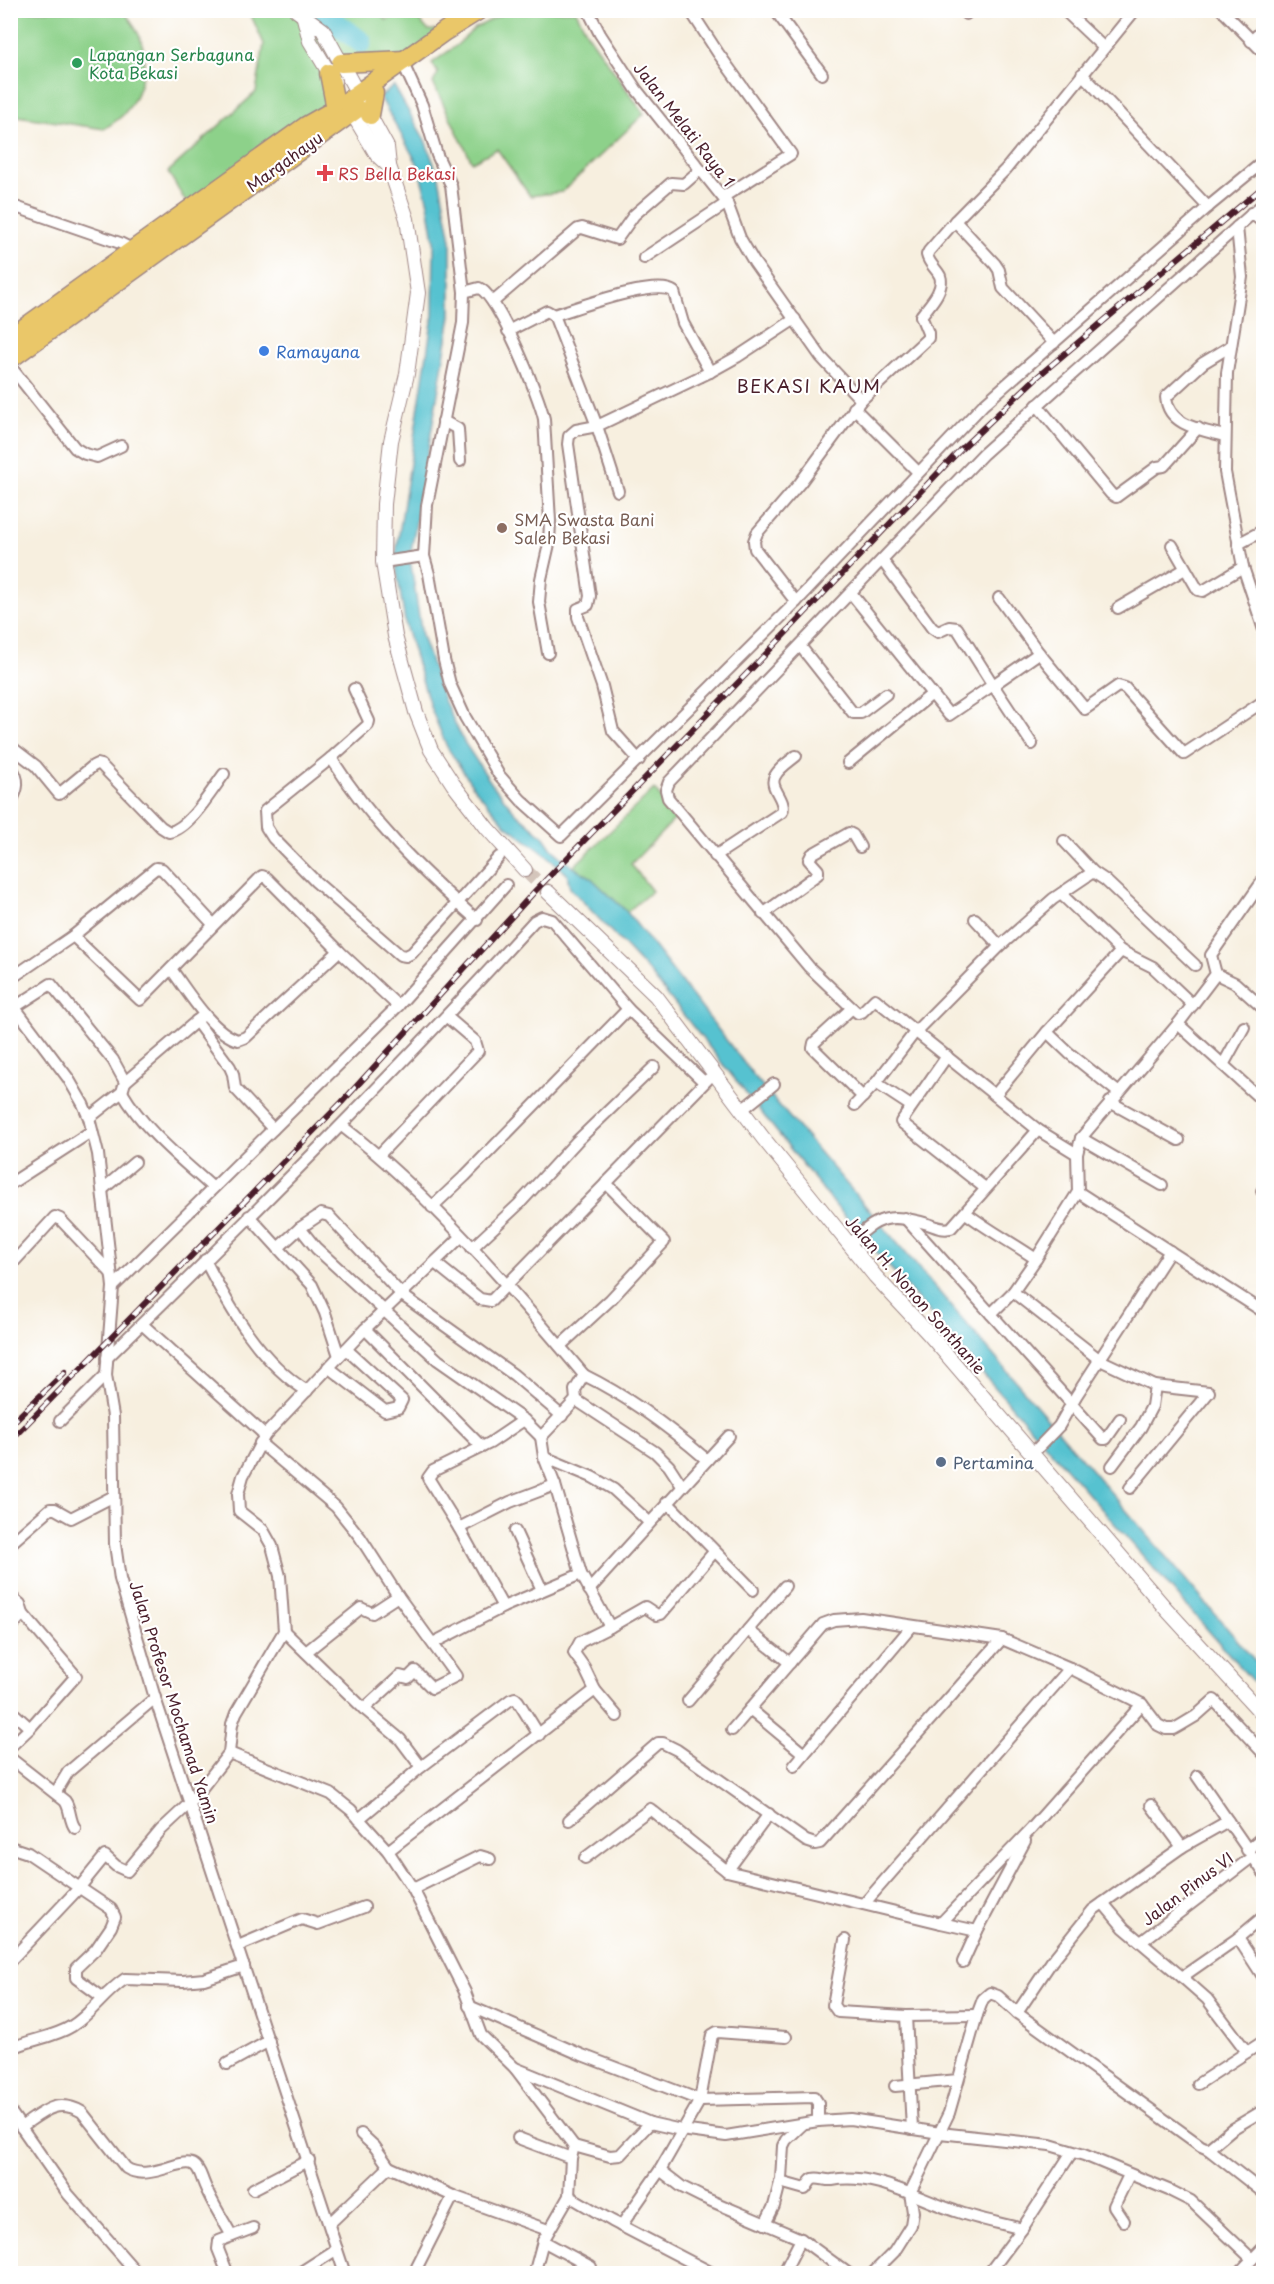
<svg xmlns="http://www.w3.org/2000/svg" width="1274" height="2284" viewBox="0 0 1274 2284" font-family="'Playpen Sans',sans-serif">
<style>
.green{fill:#8dd18a;stroke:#6c785a;stroke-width:1.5}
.water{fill:#56c2d0;stroke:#50707e;stroke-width:1.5}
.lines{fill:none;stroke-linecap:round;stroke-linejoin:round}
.river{stroke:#56c2d0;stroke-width:22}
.tertiary-tunnel{stroke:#d4c5bb;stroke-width:14;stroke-dasharray:14 7;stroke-linecap:butt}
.minor-casing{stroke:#a08785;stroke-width:14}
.tertiary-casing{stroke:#a08785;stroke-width:16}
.primary-casing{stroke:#a08785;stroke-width:21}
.minor{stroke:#fff;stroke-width:10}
.tertiary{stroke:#fff;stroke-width:14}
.primary{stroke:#eac769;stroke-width:18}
.rail-casing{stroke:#4a1f2b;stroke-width:6}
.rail{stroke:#fff;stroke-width:4;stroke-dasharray:11;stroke-linecap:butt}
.leisure-dot{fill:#2e9e5b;stroke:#fff;stroke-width:2}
.health-dot{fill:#e0444e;stroke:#fff;stroke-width:2}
.shop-dot{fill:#3f7fe0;stroke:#fff;stroke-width:2}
.education-dot{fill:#8d6e63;stroke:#fff;stroke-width:2}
.service-dot{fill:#5c6f8a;stroke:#fff;stroke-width:2}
.labels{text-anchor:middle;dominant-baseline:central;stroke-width:4.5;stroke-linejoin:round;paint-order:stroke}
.leisure-label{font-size:16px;fill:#27864d;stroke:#fff;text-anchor:start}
.street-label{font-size:16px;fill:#4a1f2b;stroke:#fff}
.health-label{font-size:16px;fill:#be3a42;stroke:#fff;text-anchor:start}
.shop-label{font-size:16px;fill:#366cbe;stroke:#fff;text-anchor:start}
.education-label{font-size:16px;fill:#785e54;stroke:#fff;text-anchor:start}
.service-label{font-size:16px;fill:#4e5e75;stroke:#fff;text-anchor:start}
.neighbourhood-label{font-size:18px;letter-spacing:1.5px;fill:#4a1f2b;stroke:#fff}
</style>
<rect width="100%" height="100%" fill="#fff"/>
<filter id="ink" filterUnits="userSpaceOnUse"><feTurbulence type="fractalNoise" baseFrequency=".0167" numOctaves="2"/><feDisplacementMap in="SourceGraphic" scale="12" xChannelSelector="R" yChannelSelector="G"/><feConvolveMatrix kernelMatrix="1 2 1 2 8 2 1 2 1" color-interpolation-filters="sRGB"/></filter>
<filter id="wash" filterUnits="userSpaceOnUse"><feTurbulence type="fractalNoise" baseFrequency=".008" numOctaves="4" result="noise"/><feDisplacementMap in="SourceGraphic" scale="24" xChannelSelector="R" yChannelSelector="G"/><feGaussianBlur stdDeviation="1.35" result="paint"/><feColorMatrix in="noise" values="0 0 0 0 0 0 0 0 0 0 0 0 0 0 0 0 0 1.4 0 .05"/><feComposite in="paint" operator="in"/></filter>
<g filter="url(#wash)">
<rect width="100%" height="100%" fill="#f7efdf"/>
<!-- green -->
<g class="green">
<path d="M 119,10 C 128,14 133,23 137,31 C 151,56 142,95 123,115 C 118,120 110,125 104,129 L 11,115 L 11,11 Z"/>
<polygon points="249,11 378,11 386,20 405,11 410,11 428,30 445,31 405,60 341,63 336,109 190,209 168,172 256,92 264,44"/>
<polygon points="508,11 576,11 587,33 644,114 562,192 530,196 497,149 472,162 433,83 438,73 432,63 457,45 475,28"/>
<polygon points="654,789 677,817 631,864 652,891 627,912 589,876 573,867"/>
</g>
<!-- water -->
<polygon class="water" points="394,86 425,140 439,177 451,240 451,316 410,558 422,636 444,700 464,742 492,784 515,812 543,836 552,849 573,867 589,876 627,912 755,1077 1263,1670 1263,1693 836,1206 650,973 570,888 567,874 546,855 506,825 474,788 447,747 431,709 406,628 395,560 433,315 434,240 428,203 417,163 380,97"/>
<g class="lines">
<!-- river -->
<polyline class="river" points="319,10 361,42"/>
</g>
</g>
<g filter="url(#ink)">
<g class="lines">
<!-- tertiary-tunnel -->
<polyline class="tertiary-tunnel" points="525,870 548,892"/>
<defs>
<g id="minor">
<polyline points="588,10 600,34 636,89 727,203 740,238 754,262 821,357 861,400"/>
<polyline points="690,10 718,53 791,154 723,197"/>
<polyline points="775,10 822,74"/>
<polyline points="962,10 966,14"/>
<polyline points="1064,10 1103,47"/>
<polyline points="1222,10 1264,53"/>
<polyline points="1251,41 1264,29"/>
<polyline points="406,70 422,105 437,155 451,185 464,292 463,323 427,505 424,556 429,574 444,660 450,684 465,717 499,775 521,800 561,836 796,602 983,405 1208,207 1264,161"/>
<polyline points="1082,74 1208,207"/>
<polyline points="10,205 120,243 126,246 132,256"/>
<polyline points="1251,213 1264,223"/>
<polyline points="955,221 995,264 999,270 1003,288 1054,343"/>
<polyline points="1237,227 1242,277 1227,373 1225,472 1243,567 1264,630"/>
<polyline points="644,258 727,203"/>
<path d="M 464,292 L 479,288 C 498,295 539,396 544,419 L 550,521 L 549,544 L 541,579 L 539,602 L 548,653"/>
<polyline points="493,302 578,229 582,228 617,239 634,215 671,183 684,184 700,170"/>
<polyline points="554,315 597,426 618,491"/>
<path d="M 508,331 L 547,311 L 554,315 C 577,308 657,278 674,292 L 683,323 L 710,372"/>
<polyline points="14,371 75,448 85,454 97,457 121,446"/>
<polyline points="1037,405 1111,494 1116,497 1157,467 1164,466 1198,428"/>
<polyline points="854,408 918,472"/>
<polyline points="443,421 458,429 460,461"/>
<path d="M 1225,436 C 1202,430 1168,426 1166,397 L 1203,363 L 1231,346"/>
<polyline points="1238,544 1264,530"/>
<polyline points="1172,545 1198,590 1203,591 1243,567"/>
<polyline points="383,562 424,556"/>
<polyline points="851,593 949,715 993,685 957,628 949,627 938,632 932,628 882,560"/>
<polyline points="999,598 1039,653 993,685 1032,744"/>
<path d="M 796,602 L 755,549 L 754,541 L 757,533 L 800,483 L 861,400 L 928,338 L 928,333 L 921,316 C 928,306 945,290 940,276 C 936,268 929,264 927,255 L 929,251 L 955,221 L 1006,169 L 1135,10"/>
<polyline points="1118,608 1185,569"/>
<polyline points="801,647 853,713 861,713 886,694"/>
<polyline points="1039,653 1085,709 1118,686 1125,688 1184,754 1264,701"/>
<path d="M 354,689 L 369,721 L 368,725 L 331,758 C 374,825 418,868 477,920"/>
<path d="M 10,746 L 36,766 L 59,794 L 93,766 L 97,764 L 101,765 L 161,827 L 169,832 C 189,829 212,790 224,774"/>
<polyline points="331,758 265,811 266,827 273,838 316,882 400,955 406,956 412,953 499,857"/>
<polyline points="639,760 613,731 602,686 578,617 578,609 588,605 590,596 568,444 569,436 576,430 597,426 710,372 737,357 795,319"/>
<polyline points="848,763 932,694"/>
<path d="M 10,767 C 21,779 18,790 10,803"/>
<polyline points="1064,841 1093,872 1105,880 1195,965"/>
<path d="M 715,856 L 782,812 C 787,799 768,788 775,776 C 779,768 790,761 796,756"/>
<polyline points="1061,894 1121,951 1153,967 1193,1005"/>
<polyline points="763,914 818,874 818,870 809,860 812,854 849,833 853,835 860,847"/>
<polyline points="975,919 1000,946 1053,899 1093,872"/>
<polyline points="73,936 156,868 162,869 213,924"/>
<path d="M 171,969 C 186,989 212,1033 238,1040 L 246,1037 L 339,951"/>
<polyline points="1216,974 1235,983 1264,1009"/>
<polyline points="10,979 73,936 140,1000 262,876 267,878 339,951 398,1006"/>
<polyline points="10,1001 68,1078 83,1104 89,1118 98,1154 113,1287 106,1375 113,1416 115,1544 120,1579 155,1698 345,2274"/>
<polyline points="15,1007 51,984 113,1060 125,1082 122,1092 89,1118"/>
<polyline points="852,1008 814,1043 813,1048 863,1097"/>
<polyline points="196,1021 230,1067 233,1074 235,1088 273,1129"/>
<polyline points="1178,1024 1264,1102"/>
<polyline points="947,1056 901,1122 985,1188"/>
<polyline points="1223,1065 1244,1027"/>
<polyline points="125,1082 200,1018"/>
<polyline points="876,1083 911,1106"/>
<path d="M 122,1092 C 144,1130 181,1159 213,1188"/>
<polyline points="1119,1093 1069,1053 1047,1032 1121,951"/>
<polyline points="995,1095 1047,1032"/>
<polyline points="1110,1102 1179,1140"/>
<polyline points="855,1105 876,1083 915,1032 1000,946"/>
<polyline points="742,1110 774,1084"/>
<path d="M 342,1126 C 430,1194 512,1289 584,1375 L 575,1390 L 576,1400"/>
<polyline points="1081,1138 1162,1185"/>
<polyline points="1077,1154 1038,1130 875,999 862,1012 858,1013 852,1008 809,967 668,798 666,790 669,782 983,454 1264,203"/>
<polyline points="379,1155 478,1051 475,1041 447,1017"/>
<polyline points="10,1184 92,1131"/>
<polyline points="103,1189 135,1162"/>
<polyline points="1262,1191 1264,1190"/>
<polyline points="1078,1192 1264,1312"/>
<polyline points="432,1207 465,1176 628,1009"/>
<path d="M 966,1213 C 988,1230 1013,1243 1036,1259"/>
<polyline points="249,1216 312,1285 325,1313 339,1356"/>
<polyline points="905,1218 1103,1439 1106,1439 1120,1419"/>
<polyline points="300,1228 316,1248 438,1360 524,1420 541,1437"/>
<path d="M 849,1245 C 878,1216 888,1213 928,1224 C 936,1227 943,1230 951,1228 L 1038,1130"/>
<polyline points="278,1248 300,1228 321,1214 329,1216 402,1295 514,1375 562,1416"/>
<polyline points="472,1248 519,1204 577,1141 654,1067"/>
<path d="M 205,1260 C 230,1309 260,1362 307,1391"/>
<polyline points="435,1263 480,1299 491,1301 708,1079"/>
<polyline points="10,1266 55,1217 60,1219 111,1273"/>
<polyline points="113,1287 398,1006 506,885"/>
<polyline points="1013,1292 1100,1360 1155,1386 1209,1392 1130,1488"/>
<polyline points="991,1314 1013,1292 1036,1259 1078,1192 1077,1154 1081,1138 1178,1024 1216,974 1211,955 1264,879"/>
<polyline points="142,1324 265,1435"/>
<polyline points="365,1329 461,1237"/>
<polyline points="560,1346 610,1300 664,1242 606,1183"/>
<path d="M 107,1358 C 253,1215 397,1072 534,921 L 542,917 L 552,920 L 628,1009 L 704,1082"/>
<polyline points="328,1367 385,1411 398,1408 402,1400 346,1349"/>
<path d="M 584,1375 C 629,1397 669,1427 707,1460"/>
<polyline points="60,1421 106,1375"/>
<polyline points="260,1443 336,1507 360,1537 398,1596 456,1676 432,1688 415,1671 408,1678 400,1676 364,1709"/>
<polyline points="1032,1454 1059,1426 1076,1396 1170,1251"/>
<polyline points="544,1457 592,1477 613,1489 649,1522"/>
<polyline points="1112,1466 1141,1427 1152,1406 1155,1386"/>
<polyline points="667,1502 753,1590"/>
<polyline points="459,1528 510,1502 555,1485"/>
<polyline points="515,1531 542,1590"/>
<polyline points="10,1544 50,1509 55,1509 71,1518 114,1496"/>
<polyline points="589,1590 729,1436"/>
<polyline points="10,1596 20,1604 23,1614 10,1628"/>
<polyline points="503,1607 459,1528 428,1478 433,1471 490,1443 524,1420"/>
<polyline points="610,1627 645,1607 657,1615 661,1614 714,1552"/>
<polyline points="748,1630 790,1663"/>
<polyline points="284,1631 363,1708 400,1739 421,1767"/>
<polyline points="433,1643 503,1607 581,1574"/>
<polyline points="306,1652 361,1608 372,1613 398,1596"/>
<polyline points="595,1690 617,1716"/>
<polyline points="688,1701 785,1586"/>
<polyline points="750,1709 804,1754"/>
<polyline points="10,1710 30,1728"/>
<polyline points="732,1730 823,1624 834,1620 861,1618 1002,1639 1070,1668 1142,1704 1158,1725 1166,1729 1174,1729 1181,1725 1196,1716 1214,1700 1264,1754"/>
<polyline points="10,1747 30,1728 76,1676 23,1614"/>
<polyline points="229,1753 331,1794 351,1810 388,1851 413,1889 465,1992 481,2035 515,2068 574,2146 571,2158 569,2196 543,2241 536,2267 537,2274"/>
<path d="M 10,1758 L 65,1801 C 71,1809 69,1820 75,1828"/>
<polyline points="794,1766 912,1626"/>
<polyline points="1197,1776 1264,1873"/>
<polyline points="56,1792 68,1772 155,1698"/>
<polyline points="1151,1805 1182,1847"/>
<polyline points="359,1819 421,1767 510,1700 515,1698 518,1701 539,1735"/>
<polyline points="569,1820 658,1743 663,1743 677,1750 806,1841 815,1844 820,1843 1002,1639"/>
<polyline points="10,1847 28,1853 111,1909 115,1917 111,1927 96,1949 76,1968 76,1978 102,1997"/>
<polyline points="1247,1850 1264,1836"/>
<polyline points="388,1851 595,1690 584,1667 574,1653 580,1642 610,1627 581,1574 555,1485 544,1457 541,1437 576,1400 655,1452 669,1466 682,1486"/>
<polyline points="585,1858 650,1809 727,1871 941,1923 1032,1828 1142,1704"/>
<polyline points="727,1871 769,1814"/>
<polyline points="413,1889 480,1856 490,1859"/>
<polyline points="1103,1903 1124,1928 1182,1977 1238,1938 1264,1978"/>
<polyline points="864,1904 1070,1668"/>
<polyline points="941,1923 977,1931"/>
<polyline points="1238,1938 1264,1916"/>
<polyline points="845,1940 833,2005 838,2012 906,2016 977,2015"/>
<polyline points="1141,1942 1252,1857"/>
<polyline points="238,1946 302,1919 318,1924 364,1907"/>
<polyline points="10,1961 79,1888 105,1856 116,1866 127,1871 161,1830 191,1802 229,1753 232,1724 236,1713 284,1631 280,1576 272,1546 263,1530 239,1511 238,1494 243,1476 265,1435 365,1329 482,1447"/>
<polyline points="963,1962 977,1931 1025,1841"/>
<polyline points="1182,1977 1207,1999 1247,2052"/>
<polyline points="469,2006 582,2055 700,2100 814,2097 818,2103 818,2121"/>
<polyline points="1017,2013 1052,1961 1093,1910 1182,1847 1228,1821"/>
<polyline points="906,2016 912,2129"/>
<path d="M 10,2049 C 30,2039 53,2038 72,2026 C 91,2014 105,1992 125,1979 L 183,1981 L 204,1979 L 244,1966"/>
<polyline points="227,2064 269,2041"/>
<polyline points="515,2068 650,2123 681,2130 726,2136 818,2121 850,2119 940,2133 1050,2145 1084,2155 1171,2191 1191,2201 1252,2259"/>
<polyline points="1198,2084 1264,2041"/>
<polyline points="895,2086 958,2080"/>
<polyline points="10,2111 68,2194 138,2274"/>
<path d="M 21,2127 C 42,2113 56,2097 82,2112 L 126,2168 C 149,2183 182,2156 194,2165 C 199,2168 201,2176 203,2181 C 210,2200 222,2218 232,2236"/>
<polyline points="361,2134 375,2147 389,2167 453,2196 548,2230"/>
<polyline points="518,2138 571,2158"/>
<polyline points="574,2146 610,2156 620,2155 650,2123"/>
<polyline points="1208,2149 1232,2129 1264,2110"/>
<polyline points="660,2170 682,2187 702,2197 801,2239 849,2274"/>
<path d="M 780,2182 L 805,2189 C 808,2186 809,2181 813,2179 C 819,2177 826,2181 832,2180 C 874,2172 916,2198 955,2211 C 977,2219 1000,2223 1022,2229"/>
<polyline points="253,2189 309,2160"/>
<polyline points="569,2196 612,2221 714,2274"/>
<polyline points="1124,2221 1114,2206 1129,2175"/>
<polyline points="330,2223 389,2167"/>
<polyline points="765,2224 774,2206 781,2179 783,2146 786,2140 803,2124"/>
<polyline points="621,2226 660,2170 700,2100 712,2035 717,2032 786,2037"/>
<polyline points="543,2241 591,2267"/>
<polyline points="992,2269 1022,2229 1072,2152"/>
<polyline points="228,2274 218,2249 219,2241 253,2228"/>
<polyline points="298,2274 337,2249"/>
<polyline points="417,2274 417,2267 453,2196"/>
<polyline points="783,2274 801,2239"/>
<polyline points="872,2274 894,2252 911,2225 913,2212 910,2193 949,2113 977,2015 983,1999 990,1993 998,1996 1017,2013 1201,2146 1208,2149 1264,2193"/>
<polyline points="1238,2274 1264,2247"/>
</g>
<g id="tertiary">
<polyline points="296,10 323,30 387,147 389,166 407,219 418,293 407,374 391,441 384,504 383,562 395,636 416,712 431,750 453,784 487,828 525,870"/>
<polyline points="304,18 310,41 334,81"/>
<polyline points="348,106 377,155 389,166"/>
<polyline points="548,892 656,996 763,1138 875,1276 928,1333 1167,1610 1264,1716"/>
</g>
<g id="primary">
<polyline points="341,63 405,60"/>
<polyline points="329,73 336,109"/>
<polyline points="370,115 374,93"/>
<polyline points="10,338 306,126 336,109 445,31 479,10"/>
<polyline points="10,359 357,109"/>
</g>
</defs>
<!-- minor casing -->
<use href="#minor" class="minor-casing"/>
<!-- tertiary casing -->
<use href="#tertiary" class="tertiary-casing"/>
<!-- primary casing -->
<use href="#primary" class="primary-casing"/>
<!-- minor -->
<use href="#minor" class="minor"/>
<!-- tertiary -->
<use href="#tertiary" class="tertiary"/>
<!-- primary -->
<use href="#primary" class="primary"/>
<defs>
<g id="rail">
<polyline points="10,1425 65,1372"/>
<polyline points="10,1441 342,1102 536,890 762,658 959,451 1036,378 1264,186"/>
</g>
</defs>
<!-- rail casing -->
<use href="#rail" class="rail-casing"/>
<!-- rail -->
<use href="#rail" class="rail"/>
</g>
</g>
<!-- markers -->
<circle class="leisure-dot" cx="77" cy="63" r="6"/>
<path class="health-dot" d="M322 164h6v6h6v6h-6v6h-6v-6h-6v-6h6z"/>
<circle class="shop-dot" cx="264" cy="351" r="6"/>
<circle class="education-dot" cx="502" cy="528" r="6"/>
<circle class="service-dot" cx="941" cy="1462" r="6"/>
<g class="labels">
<!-- leisure labels -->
<g class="leisure-label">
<text x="89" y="54">Lapangan Serbaguna<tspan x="89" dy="18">Kota Bekasi</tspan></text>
</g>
<!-- street labels -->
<g class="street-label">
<text transform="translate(685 124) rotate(52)">Jalan Melati Raya 1</text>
<text transform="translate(284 161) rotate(-36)">Margahayu</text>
<text transform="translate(916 1294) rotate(49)">Jalan H. Nonon Sonthanie</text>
<text transform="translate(175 1702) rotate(72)">Jalan Profesor Mochamad Yamin</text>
<text transform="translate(1187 1888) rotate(-37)">Jalan Pinus VI</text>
</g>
<!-- health labels -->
<g class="health-label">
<text x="338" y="173">RS Bella Bekasi</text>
</g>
<!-- shop labels -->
<g class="shop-label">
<text x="276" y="351">Ramayana</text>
</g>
<!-- education labels -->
<g class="education-label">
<text x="514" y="519">SMA Swasta Bani<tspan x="514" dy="18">Saleh Bekasi</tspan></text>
</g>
<!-- service labels -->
<g class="service-label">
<text x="953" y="1462">Pertamina</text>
</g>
<!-- neighbourhood labels -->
<g class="neighbourhood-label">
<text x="809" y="385">BEKASI KAUM</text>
</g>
</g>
<!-- margin -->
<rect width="1274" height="2284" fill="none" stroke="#fff" stroke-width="36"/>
</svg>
